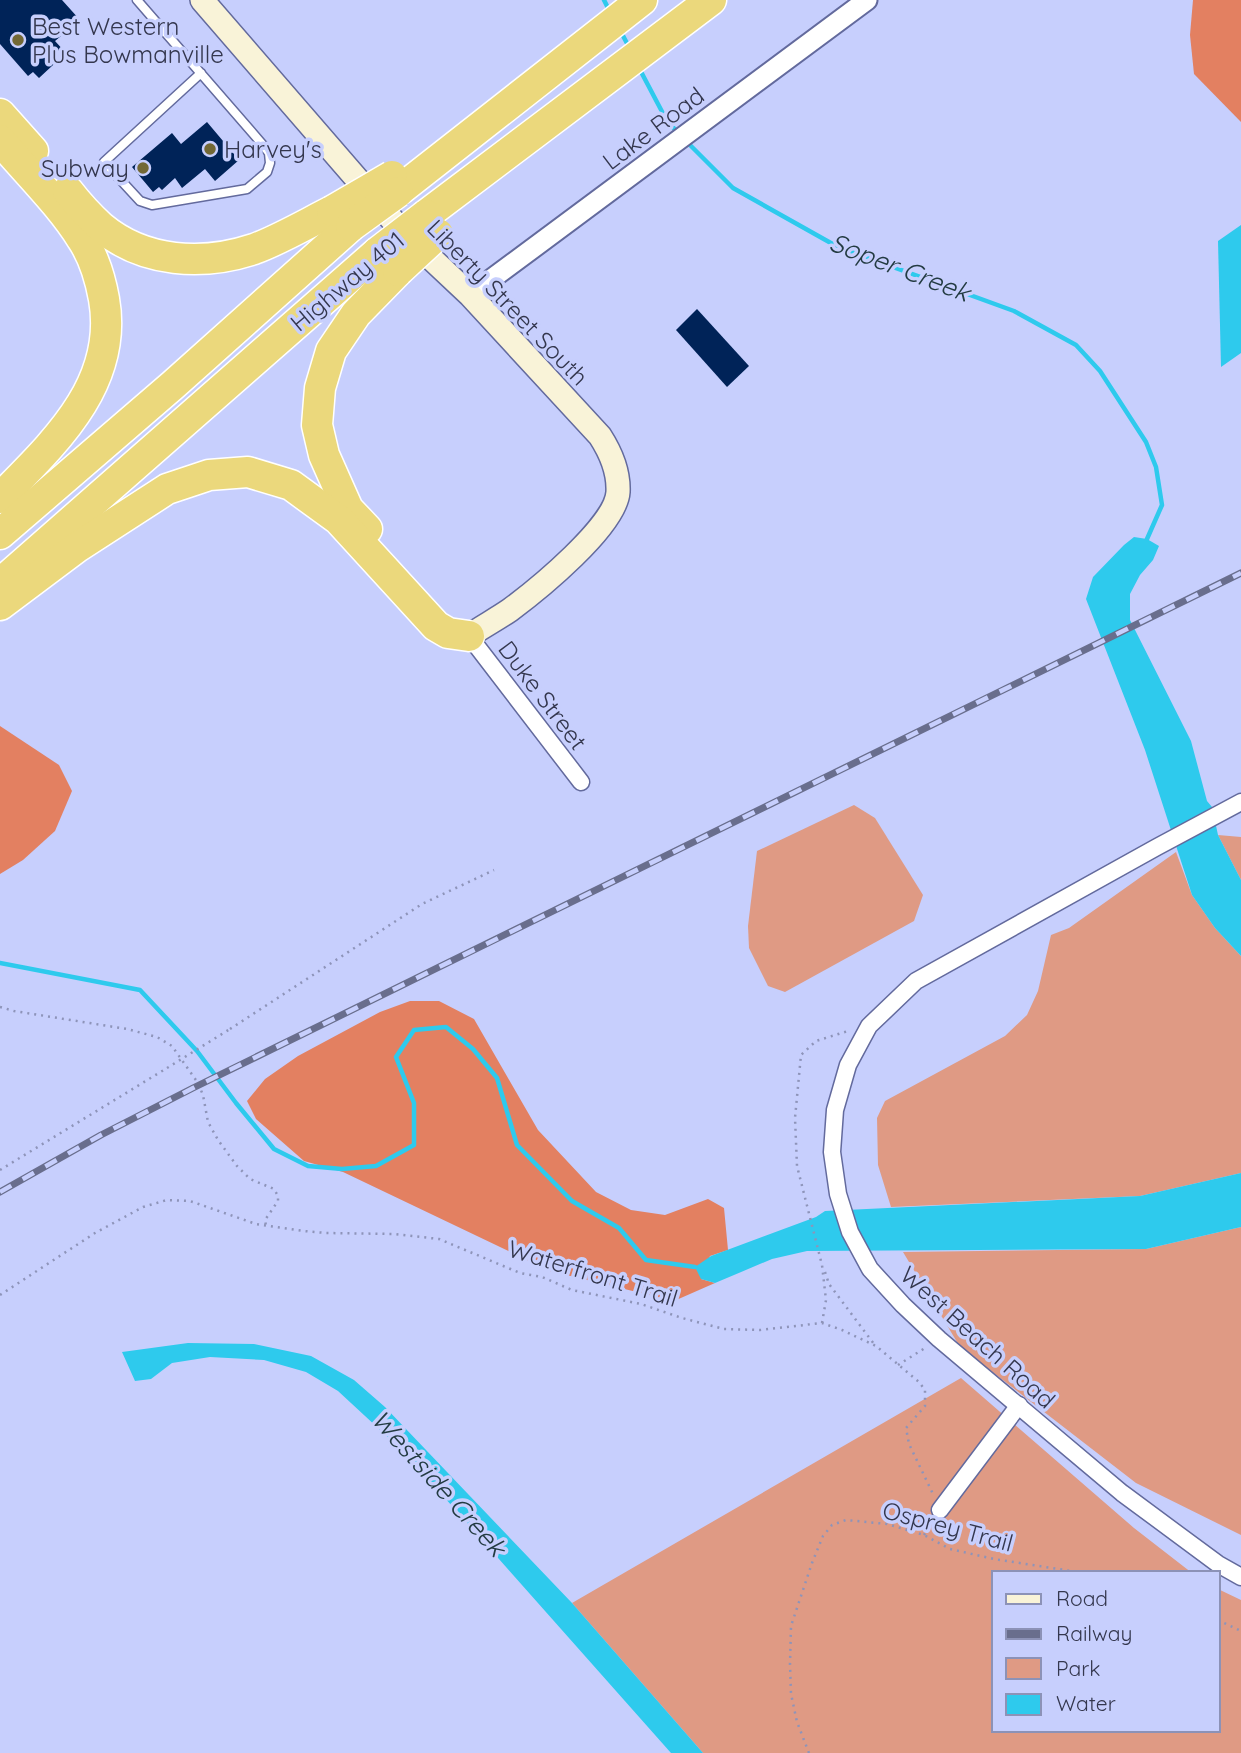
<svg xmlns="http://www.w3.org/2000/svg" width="1241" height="1753" viewBox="0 0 1241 1753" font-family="Quicksand,sans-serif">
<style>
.green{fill:#df9a84}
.forest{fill:#e38061}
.water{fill:#2ecaed}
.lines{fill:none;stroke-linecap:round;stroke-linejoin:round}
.stream{stroke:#2ecaed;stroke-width:4.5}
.building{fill:#002358}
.service-casing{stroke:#636a9d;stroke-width:11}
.minor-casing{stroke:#636a9d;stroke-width:19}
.tertiary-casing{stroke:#636a9d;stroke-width:23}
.secondary-casing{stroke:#636a9d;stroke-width:26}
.motorway-casing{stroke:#fff;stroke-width:33}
.path{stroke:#8e94b9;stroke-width:2.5;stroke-dasharray:2 5;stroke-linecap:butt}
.service{stroke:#fff;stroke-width:8}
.minor{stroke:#fff;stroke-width:16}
.tertiary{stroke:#fff;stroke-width:19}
.secondary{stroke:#f9f3d8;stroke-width:23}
.motorway{stroke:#ebd87c;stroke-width:30}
.rail-casing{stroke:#696e8d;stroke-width:7}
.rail{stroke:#c7cffd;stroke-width:4.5;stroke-dasharray:13;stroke-linecap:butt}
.motorway-bridge-casing{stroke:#fff;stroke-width:33;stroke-linecap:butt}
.path-bridge{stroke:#8e94b9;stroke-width:2.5;stroke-dasharray:2 5;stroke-linecap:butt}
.motorway-bridge{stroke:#ebd87c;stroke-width:30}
.poi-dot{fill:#726835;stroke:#c7cffd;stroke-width:2.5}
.labels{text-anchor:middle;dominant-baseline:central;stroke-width:7;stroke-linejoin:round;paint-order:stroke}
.poi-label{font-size:24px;fill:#34374e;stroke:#c7cffd;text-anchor:start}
.street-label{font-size:24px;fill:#34374e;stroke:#c7cffd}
.water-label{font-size:26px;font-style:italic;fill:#233b42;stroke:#c7cffd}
</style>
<rect width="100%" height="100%" fill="#c7cffd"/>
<!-- green -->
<g class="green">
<polygon points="854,805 875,818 923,895 914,921 785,992 768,986 749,948 748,926 757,851"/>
<polygon points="1218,835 1241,837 1241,880"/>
<polygon points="1176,852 1192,895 1215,928 1241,956 1241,1173 1140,1196 891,1207 878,1165 877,1118 885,1101 1005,1036 1027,1015 1038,991 1051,935 1069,928"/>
<polygon points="1241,1227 1241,1535 1136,1483 960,1347 903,1252 1146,1249"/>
<polygon points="961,1378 1134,1528 1192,1573 994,1573 994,1730 1218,1730 1218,1589 1241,1600 1241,1753 703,1753 572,1603"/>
</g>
<!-- forest -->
<g class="forest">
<polygon points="1193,0 1241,0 1241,122 1194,74 1190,35"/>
<polygon points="0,726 59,765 72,791 55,831 23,860 0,874"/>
<polygon points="410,1001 439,1001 474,1019 538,1130 596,1192 631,1210 665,1215 708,1199 724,1208 728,1250 710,1256 701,1279 715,1283 674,1301 550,1271 343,1172 304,1161 256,1119 247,1101 265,1079 298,1056 380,1012"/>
</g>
<!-- water -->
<g class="water">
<polygon points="1241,225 1241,353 1221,367 1218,241"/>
<polygon points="1134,537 1147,539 1159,546 1153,560 1140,575 1130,594 1130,620 1191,741 1207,801 1212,807 1218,835 1241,880 1241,956 1215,928 1192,895 1145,750 1086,599 1093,577 1124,545"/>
<polygon points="1241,1173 1241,1227 1146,1249 807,1251 772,1259 715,1283 701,1279 695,1267 711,1256 816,1217 825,1211 1140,1196"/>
<polygon points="188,1343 254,1344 311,1356 354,1380 385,1407 572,1603 703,1753 671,1753 405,1453 338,1391 306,1372 264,1360 210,1357 172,1363 151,1379 135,1381 122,1352"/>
</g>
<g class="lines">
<!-- stream -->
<g class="stream">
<polyline points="604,0 610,12"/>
<polyline points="621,32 630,49"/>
<polyline points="638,66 668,123 679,133"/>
<polyline points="687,142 733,188 838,247 1014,311 1076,345 1100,371 1146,442 1156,467 1162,505 1147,539"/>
<polyline points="0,963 140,990 197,1051 236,1103 274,1149 308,1166 342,1169 376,1166 414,1145 414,1103 396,1057 414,1030 446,1027 473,1049 497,1078 517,1145 572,1201 619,1228 646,1260 695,1267"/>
</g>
</g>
<!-- building -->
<g class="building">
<polygon points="0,0 62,0 80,20 55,41 66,53 39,78 33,72 28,76 0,44"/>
<polygon points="207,122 239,160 215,181 205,169 182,188 175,178 162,190 159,187 153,192 132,167 172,133 181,144"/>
<polygon points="697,309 749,366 727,387 676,330"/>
</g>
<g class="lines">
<defs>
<polyline id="service" points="137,0 263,145 269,153 270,163 267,172 247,189 152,205 140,201 104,162 201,73"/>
<g id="minor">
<polyline points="469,636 581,782"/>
<polyline points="1241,802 1157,847 916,981 869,1026 848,1065 835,1110 832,1152 838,1194 850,1232 870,1269 903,1305 939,1339 1122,1493 1218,1564 1241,1577"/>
<polyline points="940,1510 1019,1405"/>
</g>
<polyline id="tertiary" points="470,295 867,0"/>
<path id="secondary" d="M 202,0 L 402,231 L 470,295 L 600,436 C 611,453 619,471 618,492 C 616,526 537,590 510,610 C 497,619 482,627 469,636"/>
<g id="motorway">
<polyline points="0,114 33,151"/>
<path d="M 0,140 C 26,171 61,205 82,239 C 94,257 100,277 104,299 C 119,384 54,443 0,498"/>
<polyline points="401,189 642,0"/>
<path d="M 68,191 C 78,204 89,216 101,227 C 144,263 203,266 254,249 C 279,240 308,223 332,211"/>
<polyline points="426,215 711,0"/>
<polyline points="367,529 348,509 324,455 317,425 320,388 331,351 356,314 398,271"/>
<polyline points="0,534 173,385 351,226"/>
<polyline points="3,581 378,252"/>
<polyline points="0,605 76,548 167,489 209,475 248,472 291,485 339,520 436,626 448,633 469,636"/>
</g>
</defs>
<!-- service casing -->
<use href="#service" class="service-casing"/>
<!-- minor casing -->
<use href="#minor" class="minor-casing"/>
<!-- tertiary casing -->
<use href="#tertiary" class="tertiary-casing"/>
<!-- secondary casing -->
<use href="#secondary" class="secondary-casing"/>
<!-- motorway casing -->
<use href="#motorway" class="motorway-casing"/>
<!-- path -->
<g class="path">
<polyline points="0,1007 14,1011 127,1029 157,1037 172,1046 198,1083 203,1095 208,1122 218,1140 237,1166 250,1179 274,1189 278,1196 278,1201 265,1220 266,1226"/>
<polyline points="230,1029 422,904 494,870"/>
<polyline points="0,1170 167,1068"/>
<polyline points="825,1272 829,1284 874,1344"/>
<polyline points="0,1295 95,1233 143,1207 167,1200 190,1201 256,1224 304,1231 326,1233 394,1234 439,1239 520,1273 542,1277 572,1290 641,1304 682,1318 724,1329 760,1330 822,1323 842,1330 876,1346 919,1382 925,1390 925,1406 906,1428 909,1444 933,1494"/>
<polyline points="822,1323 826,1300 822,1265 797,1166 795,1118 801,1055 816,1041 848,1031"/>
<polyline points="898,1365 925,1348"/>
<polyline points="924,1535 932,1522"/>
<polyline points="1218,1620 1241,1631"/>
<polyline points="809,1753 797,1722 791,1694 790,1664 791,1626 812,1563 823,1536 832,1525 846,1520 887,1524 924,1535 950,1549 994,1559 1084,1573"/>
</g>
<!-- service -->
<use href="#service" class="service"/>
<!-- minor -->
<use href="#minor" class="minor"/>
<!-- tertiary -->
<use href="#tertiary" class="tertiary"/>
<!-- secondary -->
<use href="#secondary" class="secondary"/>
<!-- motorway -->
<use href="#motorway" class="motorway"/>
<defs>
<polyline id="rail" points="0,1192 101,1135 193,1088 1241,573"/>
</defs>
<!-- rail casing -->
<use href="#rail" class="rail-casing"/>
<!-- rail -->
<use href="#rail" class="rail"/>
<defs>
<g id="motorway-bridge">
<polyline points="332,211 392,176"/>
<polyline points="351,226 398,192"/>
<polyline points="378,252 426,215"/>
<polyline points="398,271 438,234"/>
</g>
</defs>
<!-- motorway-bridge casing -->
<use href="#motorway-bridge" class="motorway-bridge-casing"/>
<!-- path-bridge -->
<polyline class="path-bridge" points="167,1068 230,1029"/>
<!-- motorway-bridge -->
<use href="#motorway-bridge" class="motorway-bridge"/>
</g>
<!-- markers -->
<g class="poi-dot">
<circle cx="18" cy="40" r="7"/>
<circle cx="210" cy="149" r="7"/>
<circle cx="143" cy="168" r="7"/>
</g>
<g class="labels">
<!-- poi labels -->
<g class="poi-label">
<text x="32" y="26">Best Western<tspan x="32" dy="28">Plus Bowmanville</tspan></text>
<text x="224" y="149">Harvey's</text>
<text x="129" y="168" text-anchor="end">Subway</text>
</g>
<!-- street labels -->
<g class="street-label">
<text transform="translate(653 128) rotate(-37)">Lake Road</text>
<text transform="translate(347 281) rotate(-40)">Highway 401</text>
<text transform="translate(508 302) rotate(46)">Liberty Street South</text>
<text transform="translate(543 695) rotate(53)">Duke Street</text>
<text transform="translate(593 1273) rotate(17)">Waterfront Trail</text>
<text transform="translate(978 1337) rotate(42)">West Beach Road</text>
<text transform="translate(948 1526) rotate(15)">Osprey Trail</text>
</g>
<!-- water labels -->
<g class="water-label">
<text transform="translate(900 267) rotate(21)">Soper Creek</text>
<text transform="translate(439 1483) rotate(48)">Westside Creek</text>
</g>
</g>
<!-- legend -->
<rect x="992" y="1571" width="228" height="161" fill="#c7cffd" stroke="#8c92b7" stroke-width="2"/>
<rect x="1006" y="1594" width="35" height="10" fill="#f9f3d8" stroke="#8c92b7" stroke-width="2"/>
<text x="1056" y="1606" font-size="21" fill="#34374e">Road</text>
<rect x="1006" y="1629" width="35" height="10" fill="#696e8d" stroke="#8c92b7" stroke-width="2"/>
<text x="1056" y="1641" font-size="21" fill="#34374e">Railway</text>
<rect x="1006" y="1658" width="35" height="21" fill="#df9a84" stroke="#8c92b7" stroke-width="2"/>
<text x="1056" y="1676" font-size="21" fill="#34374e">Park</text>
<rect x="1006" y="1694" width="35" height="21" fill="#2ecaed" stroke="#8c92b7" stroke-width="2"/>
<text x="1056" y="1711" font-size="21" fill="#34374e">Water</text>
</svg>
